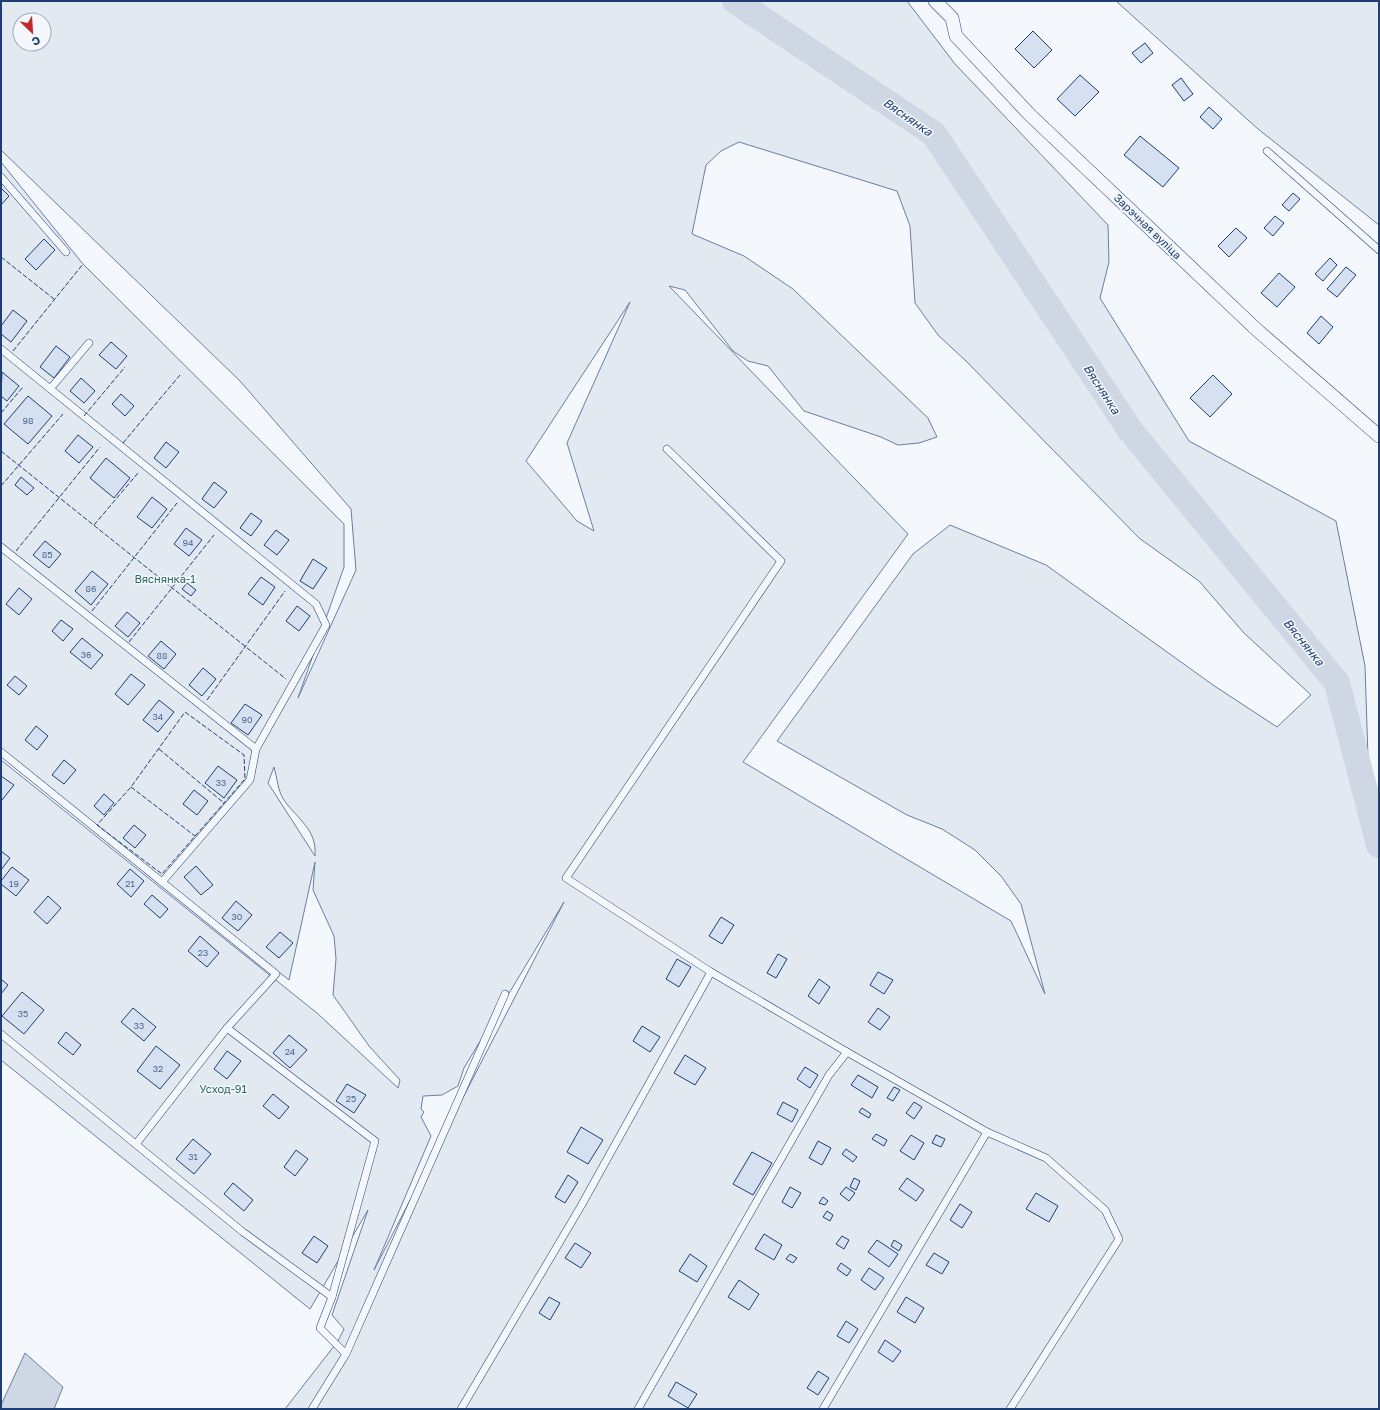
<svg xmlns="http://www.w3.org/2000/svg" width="1380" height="1410" viewBox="0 0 1380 1410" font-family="'Golos Text',sans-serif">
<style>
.green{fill:#e3e9f0;stroke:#687fa3;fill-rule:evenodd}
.water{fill:#cfd7e4;stroke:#687fa3}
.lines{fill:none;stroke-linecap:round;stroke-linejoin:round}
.river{stroke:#cfd7e4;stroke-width:26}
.building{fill:#d5e0f0;stroke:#1d3f73}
.lane-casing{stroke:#1d3f73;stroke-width:8}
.street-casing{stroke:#1d3f73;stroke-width:14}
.lane{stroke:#f4f7fb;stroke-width:7}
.street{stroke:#f4f7fb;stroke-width:13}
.fence{stroke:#1d3f73;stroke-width:1;stroke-dasharray:5 2;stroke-linecap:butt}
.labels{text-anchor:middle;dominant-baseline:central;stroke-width:3;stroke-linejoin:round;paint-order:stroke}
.number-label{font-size:9px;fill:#4b6792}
.street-label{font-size:11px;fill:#1d3f73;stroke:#f4f7fb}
.park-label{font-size:11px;fill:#2c6c60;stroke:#f4f7fb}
.water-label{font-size:12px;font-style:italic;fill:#1d3f73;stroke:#f4f7fb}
</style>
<rect width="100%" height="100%" fill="#f4f7fb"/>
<!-- green -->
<g class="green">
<path d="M 1,1 L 907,1 L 955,64 L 1108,225 L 1109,262 L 1100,298 L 1189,441 L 1336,521 L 1365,666 L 1369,788 L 1379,803 L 1379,1409 L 285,1409 L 338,1341 L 344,1329 L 332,1315 L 368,1210 L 310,1309 L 1,1060 L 1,760 L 317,1013 L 398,1088 L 400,1080 L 369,1046 L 333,995 L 336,959 L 334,936 L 313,890 L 315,862 L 289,980 L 1,749 L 1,162 L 83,264 L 344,524 L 344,567 L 298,698 L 356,570 L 351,509 L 240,381 L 1,150 ZM 20,20 L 44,20 L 44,44 L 20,44 ZM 739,142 L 897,191 L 910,226 L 915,303 L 938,335 L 966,361 L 1139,538 L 1199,581 L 1244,633 L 1311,695 L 1277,727 L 1213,685 L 1046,565 L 950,525 L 913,554 L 777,741 L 907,815 L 942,829 L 975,850 L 1001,876 L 1021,904 L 1045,994 L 1011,921 L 743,762 L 908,534 L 669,286 L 685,290 L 733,351 L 748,361 L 768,366 L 804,411 L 881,437 L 898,445 L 919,443 L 937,437 L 928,418 L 793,289 L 744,256 L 692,234 L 706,165 L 721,151 ZM 630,302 L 567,443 L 594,531 L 577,521 L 526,461 ZM 274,767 C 277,777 278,792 284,800 C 298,820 317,829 315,856 L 268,783 ZM 564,902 L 374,1270 L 431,1136 L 421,1117 L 424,1112 L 421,1109 L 423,1096 L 442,1095 L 458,1086 L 464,1068 Z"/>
<polygon points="1116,1 1379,1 1379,225 1258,129"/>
</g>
<!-- water -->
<polygon class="water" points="25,1353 63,1387 54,1409 1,1409 1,1405"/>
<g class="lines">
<!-- river -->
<polyline class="river" points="735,1 934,134 1130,430 1337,683 1379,845"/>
</g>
<!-- building -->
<g class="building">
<polygon points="1033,31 1052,50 1034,68 1015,49"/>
<polygon points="1145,43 1153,53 1141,63 1132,53"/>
<polygon points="1080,75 1099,92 1075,116 1057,99"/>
<polygon points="1181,78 1193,94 1184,101 1172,85"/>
<polygon points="1209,107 1222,119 1213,129 1200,117"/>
<polygon points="1140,136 1179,168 1163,187 1124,155"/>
<polygon points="1,188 9,196 1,205"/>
<polygon points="1293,193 1300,199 1289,211 1282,205"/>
<polygon points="1275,216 1284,223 1273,236 1264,228"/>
<polygon points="1236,228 1247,238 1229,257 1218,246"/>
<polygon points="44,239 55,250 36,270 25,259"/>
<polygon points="1330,258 1337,265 1323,281 1315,274"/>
<polygon points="1346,267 1356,275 1337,297 1327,289"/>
<polygon points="1279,273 1295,287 1277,307 1261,293"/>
<polygon points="13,310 27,321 11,342 1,334 1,326"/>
<polygon points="1321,316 1333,327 1319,344 1307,333"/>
<polygon points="111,342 127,356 116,369 99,355"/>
<polygon points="56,346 70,357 54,378 40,367"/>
<polygon points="2,372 19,386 7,401 1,396"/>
<polygon points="1213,375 1232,394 1210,417 1190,398"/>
<polygon points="81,378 95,391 84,403 70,391"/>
<polygon points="121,394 134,406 125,416 112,404"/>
<polygon points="28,396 52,416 28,444 4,424"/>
<polygon points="78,435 93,447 79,463 65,451"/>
<polygon points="166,442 179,452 166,468 154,458"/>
<polygon points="106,458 130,478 114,498 90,478"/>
<polygon points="21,477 34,488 27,495 15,485"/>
<polygon points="214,482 227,492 214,508 202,499"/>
<polygon points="152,497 167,509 152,528 137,517"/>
<polygon points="251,513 262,521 251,536 240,528"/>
<polygon points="186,528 202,540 189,556 174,544"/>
<polygon points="276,530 289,540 277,555 264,545"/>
<polygon points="45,541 61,554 49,568 33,555"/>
<polygon points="313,559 327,568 313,589 300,581"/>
<polygon points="92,571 108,584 91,605 75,591"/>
<polygon points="261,577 275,587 263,605 248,594"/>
<polygon points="187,583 196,590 191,596 182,589"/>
<polygon points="19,588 32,599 19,615 6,604"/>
<polygon points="297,606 310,616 299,631 286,621"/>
<polygon points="127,612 140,623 128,637 115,626"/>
<polygon points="61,620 73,629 63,641 52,631"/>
<polygon points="82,638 103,655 91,669 70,652"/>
<polygon points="161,641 176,654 164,669 148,656"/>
<polygon points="203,668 216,679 202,696 189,685"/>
<polygon points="131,674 145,685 128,705 115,694"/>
<polygon points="15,676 27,686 19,695 7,685"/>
<polygon points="159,700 174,712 158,732 143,720"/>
<polygon points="245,704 262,715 248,735 231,723"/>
<polygon points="36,726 48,736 37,750 25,740"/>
<polygon points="64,760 76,770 64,784 52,775"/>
<polygon points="218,766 237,780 224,798 205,783"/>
<polygon points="1,776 14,785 2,800 1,799"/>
<polygon points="194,790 208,801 197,815 183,804"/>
<polygon points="104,794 114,803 104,815 94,806"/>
<polygon points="134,825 146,835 135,848 123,838"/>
<polygon points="1,851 10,858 1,870"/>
<polygon points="196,866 213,885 201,895 184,877"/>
<polygon points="12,867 29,880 16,896 1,884 1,881"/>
<polygon points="130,869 144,881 131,897 117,884"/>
<polygon points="152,895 168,909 160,918 144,904"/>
<polygon points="48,896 61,908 47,924 34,912"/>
<polygon points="236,901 252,915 238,931 222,918"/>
<polygon points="721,917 734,925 722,944 709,936"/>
<polygon points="280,932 293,943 279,958 266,947"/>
<polygon points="200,936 219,953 207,967 188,951"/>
<polygon points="778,954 787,959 776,978 767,973"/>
<polygon points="677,959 691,967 679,987 666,979"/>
<polygon points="878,972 893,980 884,994 870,985"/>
<polygon points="1,979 8,985 1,994"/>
<polygon points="819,979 830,987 819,1004 808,996"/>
<polygon points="22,992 44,1010 24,1034 2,1016"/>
<polygon points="133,1008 156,1027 144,1041 121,1022"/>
<polygon points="878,1008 890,1017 880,1030 868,1022"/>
<polygon points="642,1026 660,1037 650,1052 633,1041"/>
<polygon points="66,1032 81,1045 73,1055 58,1043"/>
<polygon points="289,1035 307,1050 290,1068 273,1053"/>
<polygon points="156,1046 180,1065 160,1089 137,1071"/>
<polygon points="227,1051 241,1061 227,1079 214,1069"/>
<polygon points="685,1055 706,1068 695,1085 674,1073"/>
<polygon points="805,1067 818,1075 810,1088 797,1079"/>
<polygon points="858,1075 878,1087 872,1098 851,1085"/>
<polygon points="347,1084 366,1095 354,1113 336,1101"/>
<polygon points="894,1087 900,1090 893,1101 887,1098"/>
<polygon points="273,1094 289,1107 279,1119 263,1106"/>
<polygon points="783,1102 798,1110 792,1122 777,1114"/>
<polygon points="914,1102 922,1107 914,1119 906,1113"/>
<polygon points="862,1108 871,1114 869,1118 859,1112"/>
<polygon points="581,1127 603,1140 588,1164 567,1152"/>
<polygon points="876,1134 887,1140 884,1146 872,1139"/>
<polygon points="911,1135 924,1143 914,1160 900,1151"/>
<polygon points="936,1135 945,1139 941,1147 932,1143"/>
<polygon points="193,1139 211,1154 194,1174 176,1159"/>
<polygon points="818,1141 831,1148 822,1165 809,1158"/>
<polygon points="846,1149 857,1157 853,1162 842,1154"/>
<polygon points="296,1150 308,1159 295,1176 284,1167"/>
<polygon points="752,1152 772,1163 753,1195 733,1184"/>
<polygon points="568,1175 578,1182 565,1203 555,1197"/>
<polygon points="854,1178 860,1181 856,1190 850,1187"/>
<polygon points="907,1178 924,1190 916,1201 899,1189"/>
<polygon points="233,1183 253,1200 244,1211 224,1194"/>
<polygon points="790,1187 801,1193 792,1208 782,1202"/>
<polygon points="846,1187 855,1193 849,1201 840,1194"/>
<polygon points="1036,1193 1058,1206 1049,1222 1026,1209"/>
<polygon points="823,1197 828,1201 825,1205 819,1203"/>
<polygon points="960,1204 972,1212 962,1228 950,1220"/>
<polygon points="827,1211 833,1215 830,1221 823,1217"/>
<polygon points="764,1234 782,1245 774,1260 755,1249"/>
<polygon points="314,1236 328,1246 317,1263 302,1253"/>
<polygon points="842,1236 849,1240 844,1249 836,1244"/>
<polygon points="877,1240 898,1254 889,1267 868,1252"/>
<polygon points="894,1240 902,1245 899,1251 891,1246"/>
<polygon points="575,1243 591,1253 581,1268 565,1258"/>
<polygon points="934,1253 949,1262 942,1274 926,1265"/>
<polygon points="690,1254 707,1266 697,1282 679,1271"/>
<polygon points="790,1254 797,1258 793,1263 786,1259"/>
<polygon points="841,1263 851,1270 847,1276 837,1269"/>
<polygon points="869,1268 884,1278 875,1290 861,1280"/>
<polygon points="739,1280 759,1294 749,1310 728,1297"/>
<polygon points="549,1297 560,1303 550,1320 539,1313"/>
<polygon points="906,1297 924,1308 915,1323 897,1312"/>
<polygon points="846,1321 858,1329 849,1343 837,1336"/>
<polygon points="885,1340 901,1351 893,1362 878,1352"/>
<polygon points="818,1371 829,1378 818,1395 807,1388"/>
<polygon points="676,1382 697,1394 688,1408 668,1396"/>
</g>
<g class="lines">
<defs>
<g id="lane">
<polyline points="1267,151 1379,250"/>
<polyline points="1,177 66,252"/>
<polyline points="1,349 316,604 326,625 256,749 250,780 162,882"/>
<polyline points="50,389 89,343"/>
<polyline points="667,449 781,561 566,878 711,972 847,1052 987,1132 1046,1158 1105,1210 1119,1239 1010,1409"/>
<polyline points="1,547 256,749"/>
<polyline points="1,752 276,974 227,1028 136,1144"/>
<polyline points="1,1034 243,1232 332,1297 375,1141 227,1028"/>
<polyline points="332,1297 320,1328 346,1354"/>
<polyline points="312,1409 346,1354 505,994"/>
<polyline points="461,1409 581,1206 711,972"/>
<polyline points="638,1409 829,1075 847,1052"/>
<polyline points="823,1409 987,1132"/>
</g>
<polyline id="street" points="935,1 952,18 956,36 1030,115 1257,330 1379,436"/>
</defs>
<!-- lane casing -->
<use href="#lane" class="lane-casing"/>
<!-- street casing -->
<use href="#street" class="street-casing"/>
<!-- lane -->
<use href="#lane" class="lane"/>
<!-- street -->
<use href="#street" class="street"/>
<!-- fence -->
<g class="fence">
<polyline points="1,257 54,299"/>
<polyline points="13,351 83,264"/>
<polyline points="1,413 23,387"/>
<polyline points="84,416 125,367"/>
<polyline points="123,443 180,375"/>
<polyline points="1,451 286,679"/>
<polyline points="1,486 63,414"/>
<polyline points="94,525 138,473"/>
<polyline points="16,551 100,447"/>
<polyline points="92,611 177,503"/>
<polyline points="129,642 214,535"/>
<polyline points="207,700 285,591"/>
<polygon points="185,712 244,755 245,779 162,874 97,825 131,787"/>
<polyline points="159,749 224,803"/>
<polyline points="131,787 195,836"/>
</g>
</g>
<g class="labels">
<!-- number labels -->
<g class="number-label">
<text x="28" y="420">98</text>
<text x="188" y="542">94</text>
<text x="47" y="554">85</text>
<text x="91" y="588">86</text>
<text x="86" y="654">36</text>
<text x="162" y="655">88</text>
<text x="158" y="716">34</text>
<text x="247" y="719">90</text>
<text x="221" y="782">33</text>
<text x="14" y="883">19</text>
<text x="130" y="883">21</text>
<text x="237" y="916">30</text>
<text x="203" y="952">23</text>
<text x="23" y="1013">35</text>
<text x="139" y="1025">33</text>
<text x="290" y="1051">24</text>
<text x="158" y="1068">32</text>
<text x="351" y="1098">25</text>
<text x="193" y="1156">31</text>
</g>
<!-- street labels -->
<g class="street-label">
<text transform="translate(1148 226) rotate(44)">Зарэчная вуліца</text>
</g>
<!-- park labels -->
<g class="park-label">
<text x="165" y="578">Вяснянка-1</text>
<text x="223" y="1088">Усход-91</text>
</g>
<!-- water labels -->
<g class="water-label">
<text transform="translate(908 117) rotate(35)">Вяснянка</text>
<text transform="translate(1102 389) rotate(57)">Вяснянка</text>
<text transform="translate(1304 642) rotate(51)">Вяснянка</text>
</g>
</g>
<!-- border -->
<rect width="1380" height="1410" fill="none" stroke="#1d3f73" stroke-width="4"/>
<!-- north arrow -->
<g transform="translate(32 32) rotate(155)"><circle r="19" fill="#f4f7fb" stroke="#9eadc5"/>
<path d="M0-3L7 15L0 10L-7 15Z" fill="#c62828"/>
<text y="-6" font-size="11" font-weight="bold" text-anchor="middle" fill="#1d3f73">С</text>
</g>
</svg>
